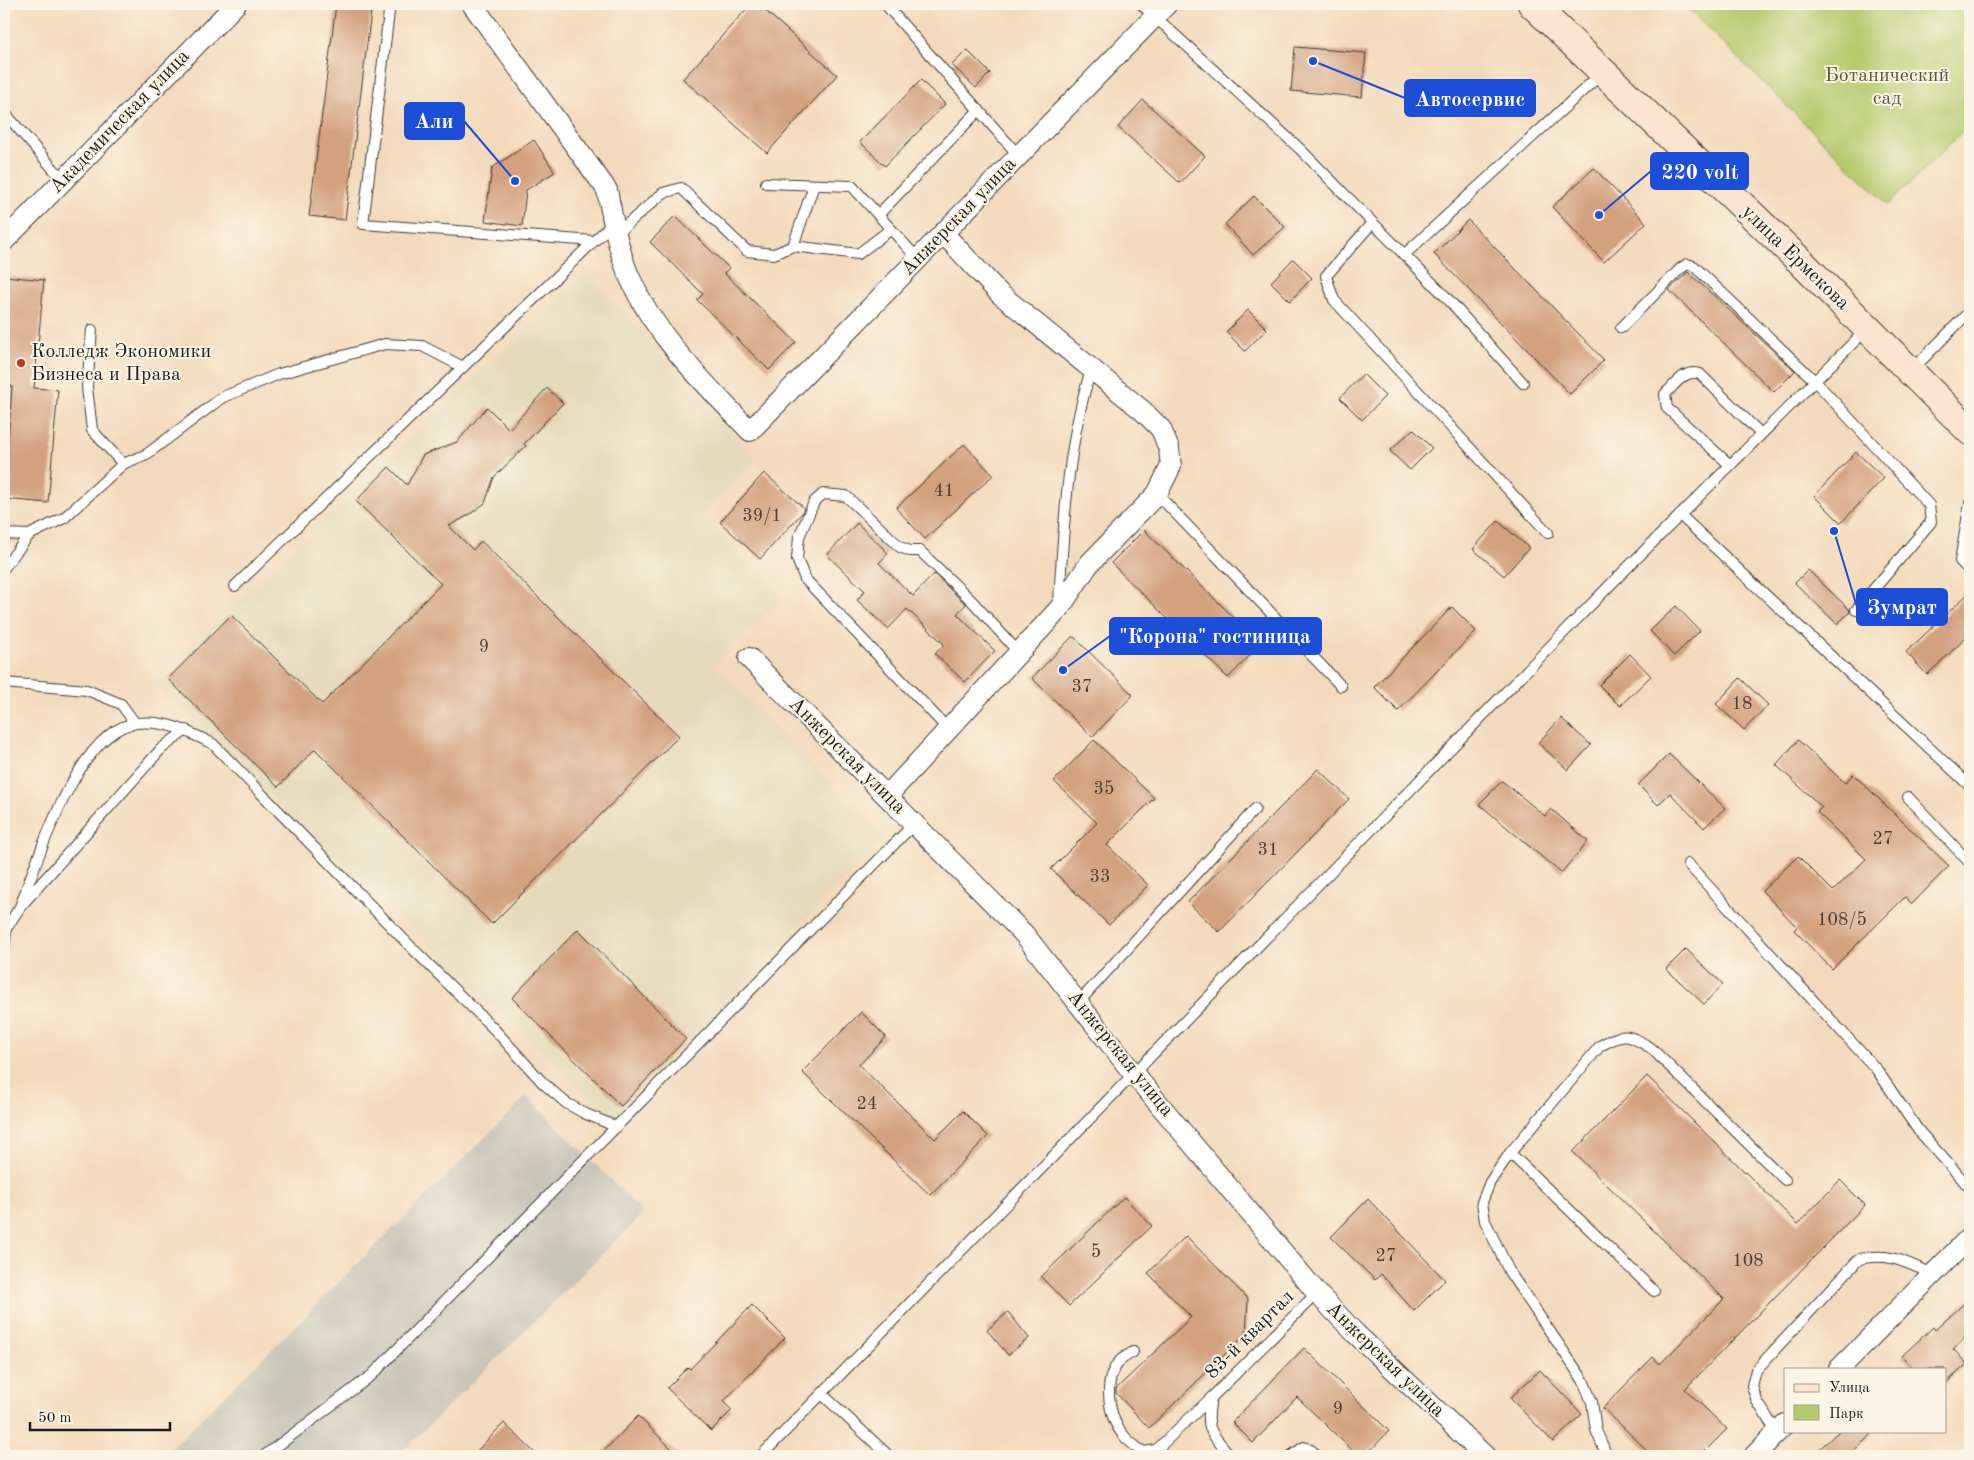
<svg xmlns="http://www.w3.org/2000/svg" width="1974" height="1460" font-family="'Old Standard TT',serif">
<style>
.built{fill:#e5daba}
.industrial{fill:#c7c4b8}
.green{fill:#b6ca6e;stroke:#697345}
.building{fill:#d3a180}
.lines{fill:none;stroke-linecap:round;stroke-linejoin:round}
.service-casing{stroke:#3c3834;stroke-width:12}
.minor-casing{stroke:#3c3834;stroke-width:22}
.secondary-casing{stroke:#3c3834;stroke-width:30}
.service{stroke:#fff;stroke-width:10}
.minor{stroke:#fff;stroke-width:20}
.secondary{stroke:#fde4d0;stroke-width:28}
.poi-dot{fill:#c8321e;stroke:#fcf5e5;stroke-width:2}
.labels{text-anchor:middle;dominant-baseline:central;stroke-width:4;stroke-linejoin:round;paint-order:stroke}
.number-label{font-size:18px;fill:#4a3d35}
.park-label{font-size:20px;fill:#525939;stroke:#fcf5e5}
.street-label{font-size:20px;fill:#1c1c1c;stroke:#fcf5e5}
.poi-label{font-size:20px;fill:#1c1c1c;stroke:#fcf5e5;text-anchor:start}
.leader{fill:none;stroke:#1d4ed8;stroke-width:2}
.callout-dot{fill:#1d4ed8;stroke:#fcf5e5;stroke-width:2}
.callout{fill:#1d4ed8;stroke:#1d4ed8;stroke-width:2}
.callout-label{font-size:21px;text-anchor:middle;font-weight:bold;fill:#fff}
</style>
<rect width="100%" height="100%" fill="#fcf5e5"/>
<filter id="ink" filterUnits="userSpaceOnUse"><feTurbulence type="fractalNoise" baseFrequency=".02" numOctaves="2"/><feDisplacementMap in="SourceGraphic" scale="10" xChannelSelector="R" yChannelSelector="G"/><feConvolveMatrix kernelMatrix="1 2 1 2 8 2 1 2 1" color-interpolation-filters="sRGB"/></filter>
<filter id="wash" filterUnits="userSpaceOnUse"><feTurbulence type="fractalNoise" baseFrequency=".0096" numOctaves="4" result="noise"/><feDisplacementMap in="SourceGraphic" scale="20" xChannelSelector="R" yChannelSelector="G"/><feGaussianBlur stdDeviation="1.12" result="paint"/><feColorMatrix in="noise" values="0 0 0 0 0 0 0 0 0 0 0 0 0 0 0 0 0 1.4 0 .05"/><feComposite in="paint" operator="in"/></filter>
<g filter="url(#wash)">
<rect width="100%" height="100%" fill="#f4dabc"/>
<path class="built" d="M586,272L608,294L757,461L701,516L783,598L714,666L884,836L615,1120L151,683Z"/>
<path class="industrial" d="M527,1096L644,1213L398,1456H164Z"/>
<path class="green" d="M1683,4H1970V124L1888,205Z"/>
<g id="blocks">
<g class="building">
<path d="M336,4H372L345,220L309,216Z"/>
<path d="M751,4H758L837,75L767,153L683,79Z"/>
<path d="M1295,47L1366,53L1362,97L1291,91Z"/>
<path d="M967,50L990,73L976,88L952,65Z"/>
<path d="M921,80L945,104L885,166L860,142Z"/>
<path d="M1143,100L1205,156L1180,183L1118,127Z"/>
<path d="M534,140L555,172L526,190L522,226L485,221L492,168Z"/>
<path d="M1594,168L1646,223L1604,262L1552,207Z"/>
<path d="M1254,196L1285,227L1253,255L1225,224Z"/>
<path d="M675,216L729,268L724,273L796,342L769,370L697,300L703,294L650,242Z"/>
<path d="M1468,220L1604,360L1570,394L1434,254Z"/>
<path d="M1293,259L1312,278L1290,301L1271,282Z"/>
<path d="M1688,272L1795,371L1774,392L1669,290Z"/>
<path d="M4,276L44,280L34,388L58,390L48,503L4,499L12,386L4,385Z"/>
<path d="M1248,310L1267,329L1245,351L1226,332Z"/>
<path d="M1363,374L1385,396L1362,420L1340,398Z"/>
<path d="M547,388L563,403L524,444L526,446L494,477L485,503L469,515L449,526L473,550L481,541L679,736L492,924L315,749L278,787L168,679L231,615L322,704L441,584L356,501L389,467L407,485L423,455L457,442L487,407L509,429Z"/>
<path d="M1413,429L1432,448L1410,470L1390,451Z"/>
<path d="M964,444L993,475L925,539L896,508Z"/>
<path d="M1856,452L1884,478L1841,523L1814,496Z"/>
<path d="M764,473L804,508L802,513L760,559L720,522Z"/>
<path d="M1498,521L1529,548L1504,576L1473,549Z"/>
<path d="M857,523L888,553L879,563L913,596L934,574L966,604L957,614L995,651L965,682L935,654L944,644L907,609L888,629L857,600L865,591L827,555Z"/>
<path d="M1144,530L1261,644L1228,678L1111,563Z"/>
<path d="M1808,570L1849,609L1850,612L1837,624L1795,583Z"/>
<path d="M1970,592V634L1927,675L1906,652Z"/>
<path d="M1676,606L1700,631L1674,656L1650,631Z"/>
<path d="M1452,607L1476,631L1398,711L1374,687Z"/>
<path d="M1073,636L1133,695L1092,737L1032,678Z"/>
<path d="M1630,654L1651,676L1620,706L1599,685Z"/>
<path d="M1740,678L1768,705L1744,730L1716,704Z"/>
<path d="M1561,718L1591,745L1568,770L1538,743Z"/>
<path d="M1094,740L1154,798L1107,845L1148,885L1109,925L1051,869L1097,823L1054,781Z"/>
<path d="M1798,740L1845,783L1853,774L1949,866L1912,904L1905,897L1832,969L1794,930L1797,927L1762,891L1798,856L1833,891L1866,859L1817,812L1822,807L1776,765Z"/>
<path d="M1669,754L1725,808L1704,828L1670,793L1658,805L1638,785Z"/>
<path d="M1318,769L1349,799L1219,932L1188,902Z"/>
<path d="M1502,781L1545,816L1551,809L1588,841L1561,873L1479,804Z"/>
<path d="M578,929L686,1039L621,1106L512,998Z"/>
<path d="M1686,949L1723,984L1704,1004L1666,969Z"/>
<path d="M861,1012L886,1037L859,1065L935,1139L963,1111L988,1136L930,1195L802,1072Z"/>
<path d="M1647,1076L1798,1224L1840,1180L1865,1205L1685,1389L1727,1429L1700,1456H1653L1603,1408L1653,1357L1660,1364L1724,1299L1573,1152Z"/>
<path d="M1124,1197L1152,1226L1069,1306L1041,1277Z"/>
<path d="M1368,1199L1445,1280L1414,1311L1381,1274L1375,1280L1331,1237Z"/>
<path d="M1186,1236L1248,1299L1246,1334L1149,1428L1116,1393V1389L1191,1317L1148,1273Z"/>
<path d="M1970,1298V1333L1953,1349L1967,1364L1945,1384V1369H1914L1902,1356L1933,1327L1935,1330Z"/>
<path d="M752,1305L785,1338L723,1402L732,1410L711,1431L667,1388L688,1367L690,1369Z"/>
<path d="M1008,1312L1029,1338L1008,1355L987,1330Z"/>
<path d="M1304,1348L1389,1431L1365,1456H1358L1297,1397L1253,1443L1232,1422Z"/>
<path d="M1540,1370L1582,1414L1553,1442L1510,1398Z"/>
<path d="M638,1416L679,1456H599Z"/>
<path d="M504,1423L538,1456H472Z"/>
<path d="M1839,1431H1875L1848,1456H1812Z"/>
</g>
</g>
</g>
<g filter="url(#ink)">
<use href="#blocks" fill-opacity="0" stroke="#3c3834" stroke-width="1"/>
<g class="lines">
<defs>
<g id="service">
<path d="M390,4L363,224L594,241"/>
<path d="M885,4L1019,156"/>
<path d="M1141,4L1300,149L1446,297L1523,383"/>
<path d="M4,112L63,180"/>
<path d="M766,183L852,186L918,259"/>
<path d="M878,215L979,110"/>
<path d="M1372,223L1326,276L1334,300L1548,533"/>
<path d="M616,234L663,193L681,188L747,251L774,254L793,246L814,185"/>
<path d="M793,246L858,254L891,229"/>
<path d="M1404,255L1602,73"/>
<path d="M1621,328L1680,269L1687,264L1694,266L1815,381L1929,505L1931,522L1856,610"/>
<path d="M92,330L87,387L92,430L123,464"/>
<path d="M1911,371L1970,311"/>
<path d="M1730,465L1667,408L1665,394C1676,384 1684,369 1700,374L1761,434"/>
<path d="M1157,494L1341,686"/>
<path d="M1970,503L1960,561L1970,571"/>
<path d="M1680,515L1970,786"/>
<path d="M4,534L29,535L64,518L123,464L147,454L223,397L279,374L385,344L422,346L463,367"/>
<path d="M4,568L29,535"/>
<path d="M235,586L613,223"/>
<path d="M1059,601C1064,523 1067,445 1091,370"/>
<path d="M4,683L87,690L121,704L135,723"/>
<path d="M948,729L805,579L797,559L799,537L814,502L823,494L846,496L900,547L910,551H920L972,601L1019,653"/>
<path d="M1908,797L1970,863"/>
<path d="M1688,864L1877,1070L1918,1130L1970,1188"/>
<path d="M20,907C37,860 79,728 137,723C165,720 188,731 213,744L411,947L495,1030L543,1083L566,1103L586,1114L617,1127"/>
<path d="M4,932L20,907L161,749L186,730"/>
<path d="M4,949L6,930"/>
<path d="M1078,1003L1255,809"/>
<path d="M1510,1153L1654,1291"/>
<path d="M1133,1352C1129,1355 1123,1357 1120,1361C1102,1380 1108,1419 1125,1437C1130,1443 1137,1447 1143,1452L1156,1450L1211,1398"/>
<path d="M822,1394L889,1456"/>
<path d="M1777,1433L1757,1401L1752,1386L1756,1370L1859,1259C1890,1252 1904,1262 1933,1274"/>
<path d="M264,1456L372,1375L914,824"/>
<path d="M761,1456L1614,581L1867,329"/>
<path d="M1231,1456C1210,1432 1205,1430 1211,1398L1317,1293"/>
<path d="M1291,1456L1304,1447L1311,1450L1317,1456"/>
<path d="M1607,1456L1596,1430L1592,1402L1583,1380L1510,1273L1485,1221L1482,1202L1490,1182L1510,1153L1600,1046C1624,1032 1628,1034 1651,1048L1785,1180"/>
</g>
<g id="minor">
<path d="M472,4L607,190C612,216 619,254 630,278C656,338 706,384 750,431L1167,4"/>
<path d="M4,241L236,4"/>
<path d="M749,658L1024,934L1133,1073L1317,1293L1355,1333L1485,1456"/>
<path d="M887,796L1059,609L1089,564L1157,494L1171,466L1169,449L1161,429L1143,411L1000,294L943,233"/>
<path d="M1839,1369L1970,1237"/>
<path d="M1754,1456L1785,1424"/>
</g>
<path id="secondary" d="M1532,4L1799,260L1970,431"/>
</defs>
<use href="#service" class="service-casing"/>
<use href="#minor" class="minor-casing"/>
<use href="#secondary" class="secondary-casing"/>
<use href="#service" class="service"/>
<use href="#minor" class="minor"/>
<use href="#secondary" class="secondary"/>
</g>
</g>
<circle class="poi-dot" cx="21" cy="363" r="5"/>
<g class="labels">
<g class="number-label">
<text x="944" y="491">41</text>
<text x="762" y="516">39/1</text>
<text x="484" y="647">9</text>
<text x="1082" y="687">37</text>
<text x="1742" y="704">18</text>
<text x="1104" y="789">35</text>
<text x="1883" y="839">27</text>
<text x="1268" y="850">31</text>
<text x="1100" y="877">33</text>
<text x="1842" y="920">108/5</text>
<text x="867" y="1104">24</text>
<text x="1096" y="1252">5</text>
<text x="1386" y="1256">27</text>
<text x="1748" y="1261">108</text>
<text x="1338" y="1409">9</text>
</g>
<g class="park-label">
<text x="1887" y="76">Ботанический<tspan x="1887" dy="23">сад</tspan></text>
</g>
<g class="street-label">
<text transform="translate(120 122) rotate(-46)">Академическая улица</text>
<text transform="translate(959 217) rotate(-46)">Анжерская улица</text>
<text transform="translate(1795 258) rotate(44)">улица Ермекова</text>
<text transform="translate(847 756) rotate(45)">Анжерская улица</text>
<text transform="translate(1120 1054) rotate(51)">Анжерская улица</text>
<text transform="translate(1250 1335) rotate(-45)">83-й квартал</text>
<text transform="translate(1385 1360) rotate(44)">Анжерская улица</text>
</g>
<g class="poi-label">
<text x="31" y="352">Колледж Экономики<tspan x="31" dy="23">Бизнеса и Права</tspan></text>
</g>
</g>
<path class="leader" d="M1313 61L1405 98M515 181L464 121M1599 215L1651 171M1834 531L1857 607M1063 670L1110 636"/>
<g class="callout-dot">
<circle cx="1313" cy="61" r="5"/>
<circle cx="515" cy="181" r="5"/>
<circle cx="1599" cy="215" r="5"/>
<circle cx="1834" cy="531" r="5"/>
<circle cx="1063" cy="670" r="5"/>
</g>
<g class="callout">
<rect x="1405" y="80" width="130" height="36" rx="5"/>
<rect x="405" y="103" width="59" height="36" rx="5"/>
<rect x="1651" y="153" width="97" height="36" rx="5"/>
<rect x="1857" y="589" width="90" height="36" rx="5"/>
<rect x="1110" y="618" width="211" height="36" rx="5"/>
</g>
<g class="callout-label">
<text x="1470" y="106">Автосервис</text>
<text x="434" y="128">Али</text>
<text x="1700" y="179">220 volt</text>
<text x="1902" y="614">Зумрат</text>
<text x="1215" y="643">"Корона" гостиница</text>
</g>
<rect width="1974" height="1460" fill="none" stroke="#fcf5e5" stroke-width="20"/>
<rect x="1784" y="1368" width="162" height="65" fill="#fcf5e5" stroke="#a29e95"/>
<rect x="1794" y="1384" width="25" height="8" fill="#fde4d0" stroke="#a29e95"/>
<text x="1829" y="1392" font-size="15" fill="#1c1c1c">Улица</text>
<rect x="1794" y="1405" width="25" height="15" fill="#b6ca6e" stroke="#a29e95"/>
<text x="1829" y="1418" font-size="15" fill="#1c1c1c">Парк</text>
<path d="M30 1422v8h140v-8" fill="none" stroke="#1c1c1c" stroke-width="2.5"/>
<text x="38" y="1422" font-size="15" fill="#1c1c1c" stroke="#fcf5e5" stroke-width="4" paint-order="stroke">50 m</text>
</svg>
